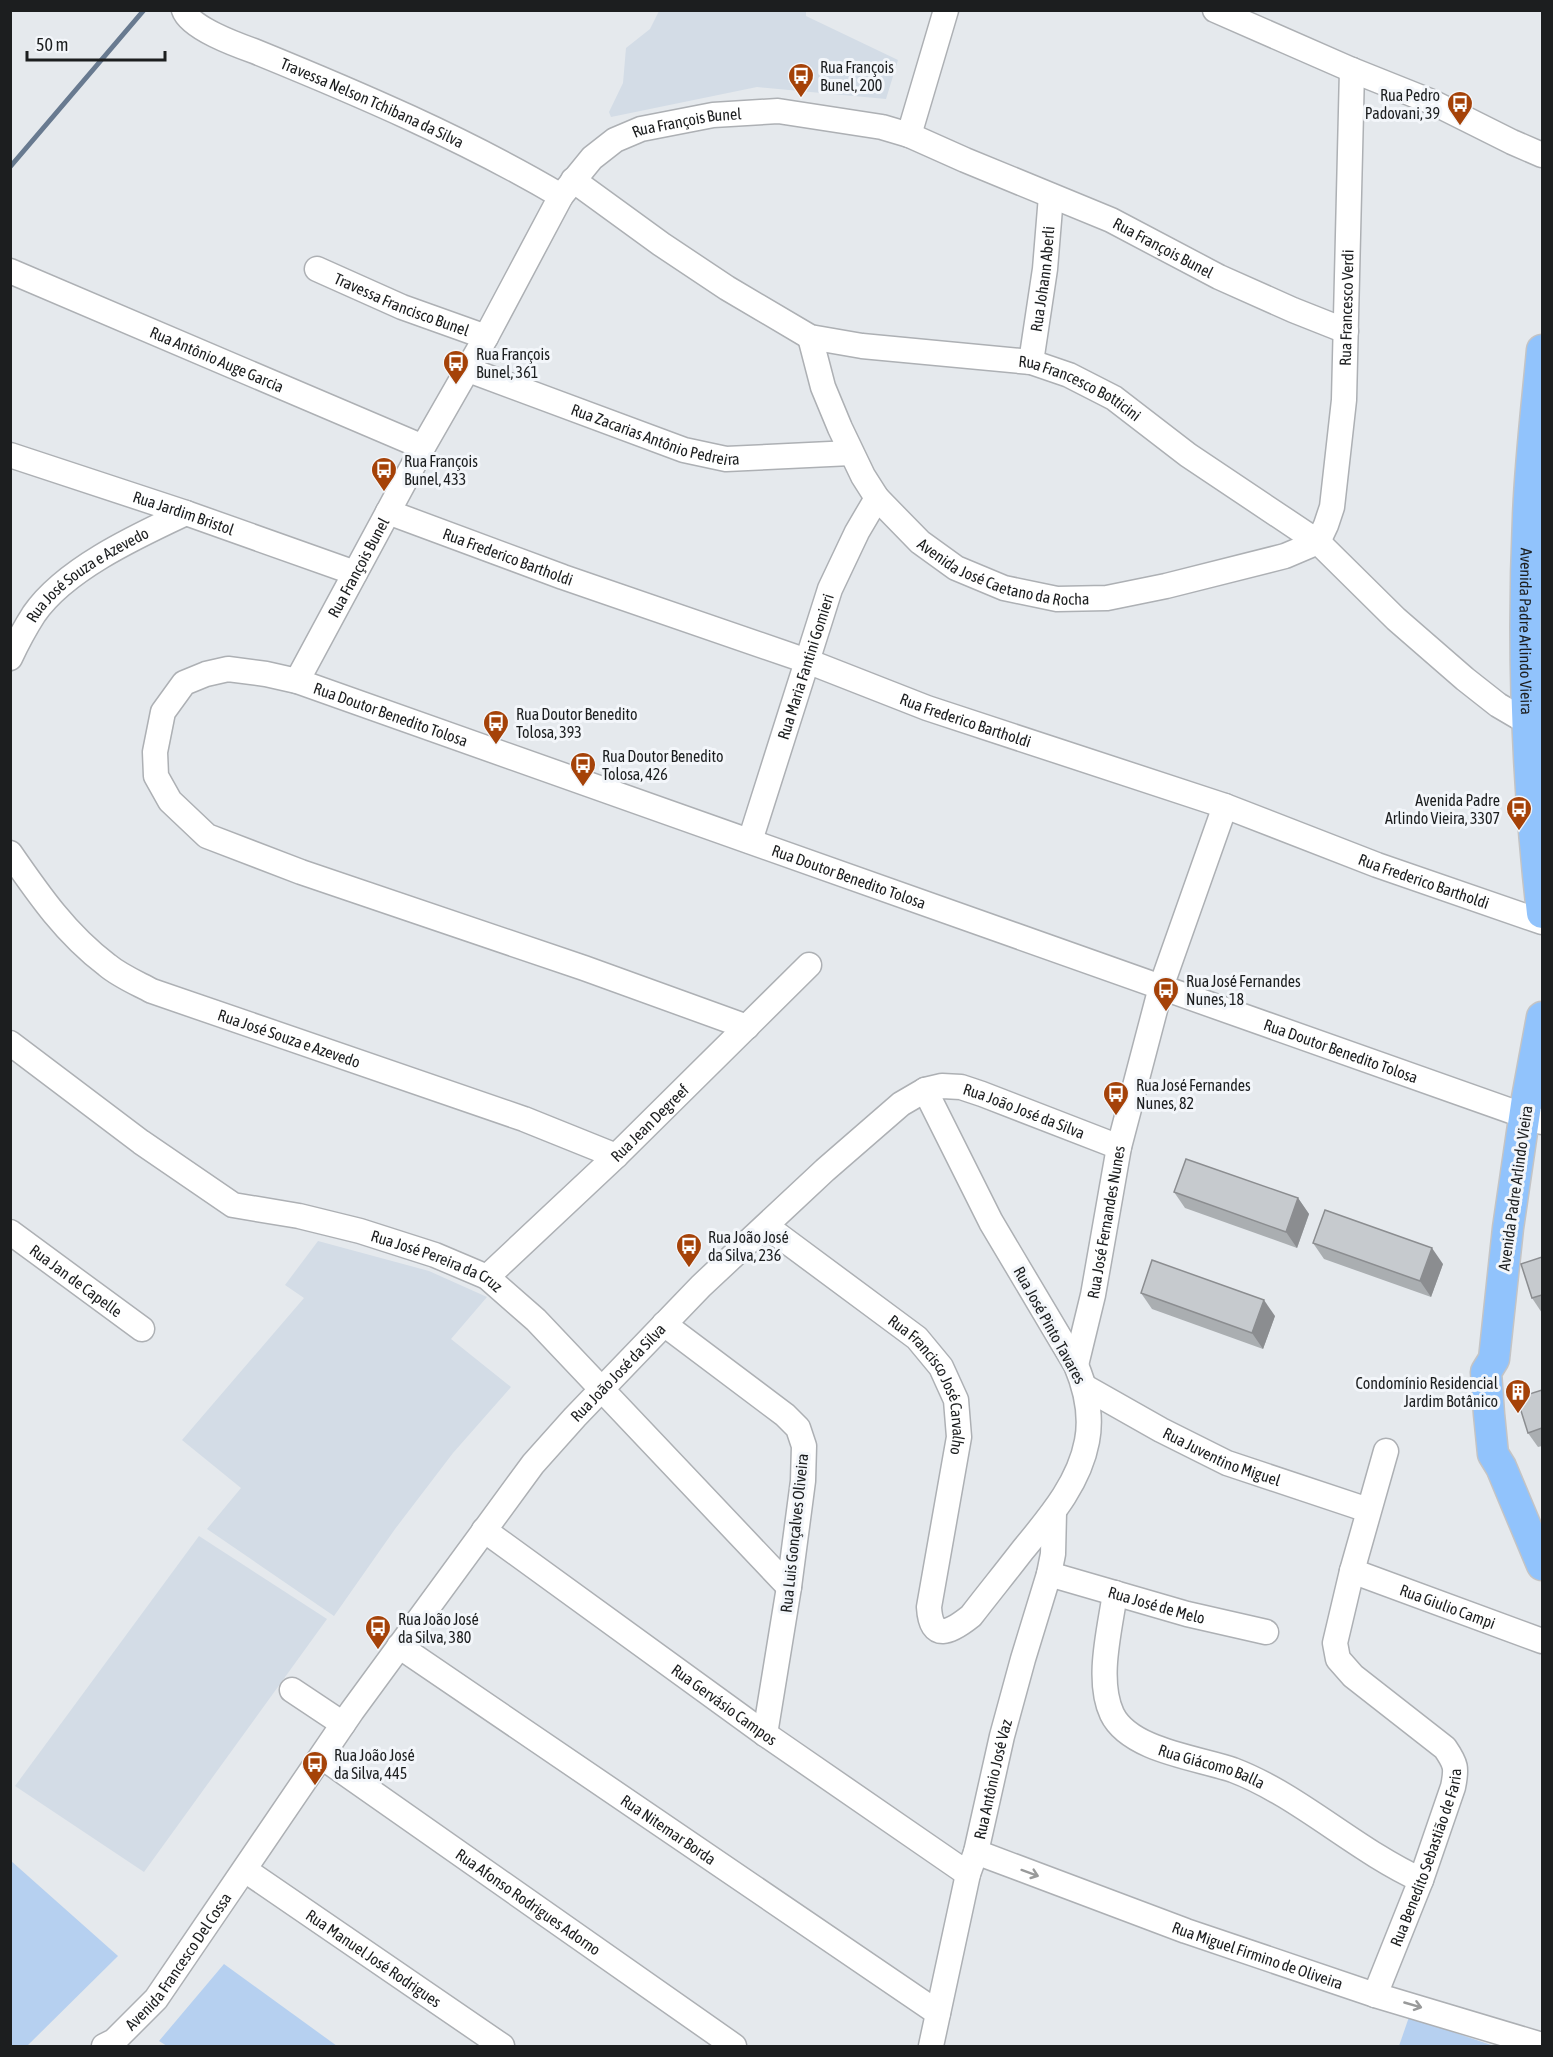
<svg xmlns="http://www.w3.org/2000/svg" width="1553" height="2057" font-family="'Asap Condensed',sans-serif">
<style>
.built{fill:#d3dce6}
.green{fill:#b6d0f0}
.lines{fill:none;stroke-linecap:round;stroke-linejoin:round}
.stream{stroke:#687a90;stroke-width:5}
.minor-casing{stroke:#adb0b4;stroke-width:27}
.major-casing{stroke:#c4c4c5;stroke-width:33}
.minor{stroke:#fff;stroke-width:24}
.major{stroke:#91c3fc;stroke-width:30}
.wall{fill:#aaaeb1}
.shaded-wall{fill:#8b8d90}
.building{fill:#c6cace;stroke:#8b8d90;stroke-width:1.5}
.oneway{stroke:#999a9a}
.labels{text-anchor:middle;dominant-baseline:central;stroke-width:6;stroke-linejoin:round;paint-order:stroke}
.poi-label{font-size:16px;fill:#1c1e1f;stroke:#f3f6fa;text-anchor:start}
.street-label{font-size:16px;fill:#1c1e1f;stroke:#f3f6fa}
</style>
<rect width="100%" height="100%" fill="#e5e9ed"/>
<g class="built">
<path d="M659,11H806V16L898,60L886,99L757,87L611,117L609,112L623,83L626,48L650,29Z"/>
<path d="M318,1241L429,1271L487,1297L451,1339L511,1387L453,1453L395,1529L334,1616L207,1529L241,1488L182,1440L304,1298L285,1285Z"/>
<path d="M199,1536L327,1619L144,1872L15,1786Z"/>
</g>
<g class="green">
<path d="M10,1860L118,1956L27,2046H11Z"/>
<path d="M224,1964L337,2046H167L159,2041Z"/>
<path d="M1409,2017L1494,2046H1399Z"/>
</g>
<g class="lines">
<path class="stream" d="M10,167L144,10"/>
<defs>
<g id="minor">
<path id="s1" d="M184,10C190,28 237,45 254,51C357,93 465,139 561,196"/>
<path d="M1215,10L1352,70L1432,102L1512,142L1542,155"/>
<path d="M909,135L946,10"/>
<path id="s2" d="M573,180L661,244L727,288L810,337L862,346L1031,362L1069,375L1114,398L1188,455L1318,542L1396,619L1465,679L1498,705L1527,722L1542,727"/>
<path id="s3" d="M317,269L402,307L486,337"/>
<path id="s4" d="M10,271L423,447"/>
<path id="s5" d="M810,337L823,387L840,428L863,476L877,498L920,542L956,568L1004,588L1057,599L1107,598L1166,586L1285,556L1318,542L1326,525L1332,507L1344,400L1352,70"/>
<path id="s6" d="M1031,362L1045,269L1051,196"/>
<path id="s7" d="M466,369L684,450L726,459L851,453"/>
<path id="s8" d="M10,455L186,513L355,573"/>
<path id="s9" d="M388,512L563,577L807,661L927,708L1225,806L1377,865L1542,922"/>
<path id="s10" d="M10,658C17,643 25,628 34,614C65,569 137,536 186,513"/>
<path id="s11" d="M297,681L423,447L486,337L561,196L592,158L615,140L641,129L713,115L778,111L882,127L909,135L965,160L1111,220L1219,277L1293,310L1346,331"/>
<path id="s12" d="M750,841L830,589L857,532L877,498"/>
<path id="s13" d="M10,853C39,895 66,934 107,965C120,976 137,983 152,991L524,1119L616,1156"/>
<path id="s14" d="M747,1027L584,968L301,872L207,836L170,801L156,776L155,752L163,712L184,683L206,674L228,669L266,674L297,681L1542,1122"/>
<path id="s15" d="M10,1043L141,1142L233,1205L299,1216L360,1231L435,1255L487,1277L536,1320L789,1587"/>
<path id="s16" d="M766,1226L917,1338L941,1367L956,1400L959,1437L929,1607C931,1643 951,1632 971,1616C988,1594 1005,1573 1022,1551C1049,1518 1079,1484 1087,1441C1092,1415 1086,1389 1076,1365L991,1222L925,1090"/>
<path id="s17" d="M10,1232L142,1329"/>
<path id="s18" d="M487,1277L616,1156L809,965"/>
<path d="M664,1324L785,1415L798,1428L804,1446L803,1481L789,1587L765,1734"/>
<path id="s19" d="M1076,1365L1093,1295L1119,1147L1161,987L1225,806"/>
<path id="s20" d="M1085,1387L1161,1430L1227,1463L1368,1510"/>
<path id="s21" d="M484,1530L765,1734L968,1874"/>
<path id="s22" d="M1352,1571L1542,1641"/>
<path id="s23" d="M1049,1574L1187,1614L1266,1632"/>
<path id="s24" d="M1115,1593C1110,1629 1096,1680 1112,1714C1130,1751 1199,1758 1233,1770C1299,1795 1355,1850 1421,1880"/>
<path id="s25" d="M399,1646L938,2013"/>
<path d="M292,1690L343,1724"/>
<path id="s26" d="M322,1757L734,2046"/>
<path id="s27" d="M976,1852L1186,1931L1375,1995L1542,2045"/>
<path id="s28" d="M245,1870L502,2046"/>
<path id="s29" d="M1375,1995L1421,1880L1453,1787C1457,1768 1456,1764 1445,1748L1353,1676L1338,1659L1335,1643L1352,1571L1386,1451"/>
<path id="s30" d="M104,2046L114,2041L156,1999L352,1711L533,1464L575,1417L701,1286L825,1170L901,1104L925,1090L942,1086L961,1087L982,1094L1119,1147"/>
<path id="s31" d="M931,2046L968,1874L976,1852L1002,1736L1023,1659L1049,1574L1053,1554L1054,1512"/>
</g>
<g id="major">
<path id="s32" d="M1542,350C1537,405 1530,461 1528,517C1522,650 1527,781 1542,913"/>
<path d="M1542,1017L1527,1098L1508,1228L1494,1359L1486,1372L1489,1414L1493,1454L1501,1467L1542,1565"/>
</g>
</defs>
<use href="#minor" class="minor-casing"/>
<use href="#major" class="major-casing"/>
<use href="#minor" class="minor"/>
<use href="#major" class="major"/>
</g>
<g class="wall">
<path d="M1174,1192L1298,1198L1309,1214L1297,1248L1185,1208Z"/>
<path d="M1313,1243L1443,1264L1431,1297L1324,1259Z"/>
<path d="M1542,1257V1313L1532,1298Z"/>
<path d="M1141,1293L1275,1316L1263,1349L1152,1309Z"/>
<path d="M1542,1390V1446L1538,1447L1528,1433Z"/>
</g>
<g class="shaded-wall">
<path d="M1298,1198L1309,1214L1297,1248L1286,1232Z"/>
<path d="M1432,1248L1443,1264L1431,1297L1420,1281Z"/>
<path d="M1264,1300L1275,1316L1263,1349L1252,1333Z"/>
</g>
<g class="building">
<path d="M1186,1159L1298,1198L1286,1232L1174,1192Z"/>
<path d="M1325,1210L1432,1248L1420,1281L1313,1243Z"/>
<path d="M1542,1257V1295L1532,1298L1521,1264Z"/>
<path d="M1152,1260L1264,1300L1252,1333L1141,1293Z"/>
<path d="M1542,1390V1428L1528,1433L1517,1398Z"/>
</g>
<defs><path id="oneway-shaft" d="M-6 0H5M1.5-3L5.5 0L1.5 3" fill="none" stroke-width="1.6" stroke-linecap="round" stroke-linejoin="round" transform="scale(1.5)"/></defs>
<g class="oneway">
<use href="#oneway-shaft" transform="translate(1030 1873) rotate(20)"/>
<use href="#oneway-shaft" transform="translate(1413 2005) rotate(16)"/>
</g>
<defs>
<symbol id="bus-pin" viewBox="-11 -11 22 30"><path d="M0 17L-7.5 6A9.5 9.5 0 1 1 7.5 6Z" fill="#a54208" stroke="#f3f6fa"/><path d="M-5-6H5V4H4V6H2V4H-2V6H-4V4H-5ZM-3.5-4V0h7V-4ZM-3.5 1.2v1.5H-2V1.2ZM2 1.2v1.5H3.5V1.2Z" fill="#fff"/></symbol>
<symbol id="building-pin" viewBox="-11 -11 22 30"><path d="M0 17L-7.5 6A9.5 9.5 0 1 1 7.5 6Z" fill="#a54208" stroke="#f3f6fa"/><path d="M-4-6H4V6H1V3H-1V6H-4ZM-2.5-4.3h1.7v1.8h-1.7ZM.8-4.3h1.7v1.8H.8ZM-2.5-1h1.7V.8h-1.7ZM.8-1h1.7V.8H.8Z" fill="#fff"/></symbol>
</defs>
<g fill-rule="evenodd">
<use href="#bus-pin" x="786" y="61" width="30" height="40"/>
<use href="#bus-pin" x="1445" y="89" width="30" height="40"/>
<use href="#bus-pin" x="441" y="348" width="30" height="40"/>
<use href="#bus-pin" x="369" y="455" width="30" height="40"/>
<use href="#bus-pin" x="481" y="708" width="30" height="40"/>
<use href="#bus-pin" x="568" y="750" width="30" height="40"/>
<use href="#bus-pin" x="1504" y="794" width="30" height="40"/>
<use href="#bus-pin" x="1151" y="975" width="30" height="40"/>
<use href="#bus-pin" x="1101" y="1079" width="30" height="40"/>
<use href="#bus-pin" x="674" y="1231" width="30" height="40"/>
<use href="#building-pin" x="1503" y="1377" width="30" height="40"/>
<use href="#bus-pin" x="363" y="1613" width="30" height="40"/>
<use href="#bus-pin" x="300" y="1749" width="30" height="40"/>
</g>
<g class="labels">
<g class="poi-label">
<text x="820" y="67">Rua François<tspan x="820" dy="18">Bunel, 200</tspan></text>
<text x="1440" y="95" text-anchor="end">Rua Pedro<tspan x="1440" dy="18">Padovani, 39</tspan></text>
<text x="476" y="354">Rua François<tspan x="476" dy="18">Bunel, 361</tspan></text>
<text x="404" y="461">Rua François<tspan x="404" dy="18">Bunel, 433</tspan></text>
<text x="516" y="714">Rua Doutor Benedito<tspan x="516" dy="18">Tolosa, 393</tspan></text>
<text x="602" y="756">Rua Doutor Benedito<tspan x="602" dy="18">Tolosa, 426</tspan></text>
<text x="1500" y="800" text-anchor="end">Avenida Padre<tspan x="1500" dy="18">Arlindo Vieira, 3307</tspan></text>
<text x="1186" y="981">Rua José Fernandes<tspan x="1186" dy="18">Nunes, 18</tspan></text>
<text x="1136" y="1085">Rua José Fernandes<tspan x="1136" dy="18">Nunes, 82</tspan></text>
<text x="708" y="1237">Rua João José<tspan x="708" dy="18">da Silva, 236</tspan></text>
<text x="1498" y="1383" text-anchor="end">Condomínio Residencial<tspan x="1498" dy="18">Jardim Botânico</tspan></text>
<text x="398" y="1619">Rua João José<tspan x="398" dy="18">da Silva, 380</tspan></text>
<text x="334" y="1755">Rua João José<tspan x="334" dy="18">da Silva, 445</tspan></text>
</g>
<g class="street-label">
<text stroke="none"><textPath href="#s1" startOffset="212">Travessa Nelson Tchibana da Silva</textPath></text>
<text stroke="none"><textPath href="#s11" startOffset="705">Rua François Bunel</textPath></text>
<text stroke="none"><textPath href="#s11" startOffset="1209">Rua François Bunel</textPath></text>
<text stroke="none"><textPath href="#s6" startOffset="84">Rua Johann Aberli</textPath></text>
<text stroke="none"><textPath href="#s3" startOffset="92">Travessa Francisco Bunel</textPath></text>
<text stroke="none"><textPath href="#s5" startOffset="894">Rua Francesco Verdi</textPath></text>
<text stroke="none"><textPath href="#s4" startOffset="225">Rua Antônio Auge Garcia</textPath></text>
<text stroke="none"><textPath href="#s2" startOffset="562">Rua Francesco Botticini</textPath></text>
<text stroke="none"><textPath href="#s7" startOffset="201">Rua Zacarias Antônio Pedreira</textPath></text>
<text stroke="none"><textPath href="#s8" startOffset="183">Rua Jardim Bristol</textPath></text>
<text stroke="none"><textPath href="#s9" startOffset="128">Rua Frederico Bartholdi</textPath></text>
<text stroke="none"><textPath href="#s11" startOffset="129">Rua François Bunel</textPath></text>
<text stroke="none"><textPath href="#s5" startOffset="328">Avenida José Caetano da Rocha</textPath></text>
<text stroke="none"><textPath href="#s10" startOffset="117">Rua José Souza e Azevedo</textPath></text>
<text stroke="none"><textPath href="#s32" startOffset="282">Avenida Padre Arlindo Vieira</textPath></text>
<text stroke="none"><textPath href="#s12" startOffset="183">Rua Maria Fantini Gomieri</textPath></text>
<text stroke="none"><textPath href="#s14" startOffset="969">Rua Doutor Benedito Tolosa</textPath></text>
<text stroke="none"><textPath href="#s9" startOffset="614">Rua Frederico Bartholdi</textPath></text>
<text stroke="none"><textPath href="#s14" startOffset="1455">Rua Doutor Benedito Tolosa</textPath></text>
<text stroke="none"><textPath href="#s9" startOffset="1100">Rua Frederico Bartholdi</textPath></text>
<text stroke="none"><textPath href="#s13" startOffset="346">Rua José Souza e Azevedo</textPath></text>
<text stroke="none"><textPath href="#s14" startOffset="1977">Rua Doutor Benedito Tolosa</textPath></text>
<text stroke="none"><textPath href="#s30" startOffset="1372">Rua João José da Silva</textPath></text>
<text stroke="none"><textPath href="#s18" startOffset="224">Rua Jean Degreef</textPath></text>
<text transform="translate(1515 1188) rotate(-82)">Avenida Padre Arlindo Vieira</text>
<text stroke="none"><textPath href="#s19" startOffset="146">Rua José Fernandes Nunes</textPath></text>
<text stroke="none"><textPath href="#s15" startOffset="488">Rua José Pereira da Cruz</textPath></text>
<text stroke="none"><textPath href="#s17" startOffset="82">Rua Jan de Capelle</textPath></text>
<text transform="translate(1050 1325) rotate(61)">Rua José Pinto Tavares</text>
<text stroke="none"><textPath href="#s30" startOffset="850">Rua João José da Silva</textPath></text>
<text stroke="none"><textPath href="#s16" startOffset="236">Rua Francisco José Carvalho</textPath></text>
<text stroke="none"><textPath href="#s20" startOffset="154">Rua Juventino Miguel</textPath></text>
<text transform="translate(794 1533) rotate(-84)">Rua Luis Gonçalves Oliveira</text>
<text stroke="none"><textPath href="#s23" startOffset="112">Rua José de Melo</textPath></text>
<text stroke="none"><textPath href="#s22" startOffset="102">Rua Giulio Campi</textPath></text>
<text stroke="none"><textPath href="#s21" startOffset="297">Rua Gervásio Campos</textPath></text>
<text stroke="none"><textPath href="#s24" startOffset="238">Rua Giácomo Balla</textPath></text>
<text stroke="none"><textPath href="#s31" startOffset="274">Rua Antônio José Vaz</textPath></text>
<text stroke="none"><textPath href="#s25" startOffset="326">Rua Nitemar Borda</textPath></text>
<text stroke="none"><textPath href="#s29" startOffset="147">Rua Benedito Sebastião de Faria</textPath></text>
<text stroke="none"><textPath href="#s26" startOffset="252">Rua Afonso Rodrigues Adorno</textPath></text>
<text stroke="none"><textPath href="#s27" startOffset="300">Rua Miguel Firmino de Oliveira</textPath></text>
<text stroke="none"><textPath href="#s28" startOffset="156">Rua Manuel José Rodrigues</textPath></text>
<text stroke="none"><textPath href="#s30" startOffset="114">Avenida Francesco Del Cossa</textPath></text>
</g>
</g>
<rect width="1553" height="2057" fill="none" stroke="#1c1e1f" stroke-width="24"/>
<path d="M27 51v9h138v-9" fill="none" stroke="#1c1e1f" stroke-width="3"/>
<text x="36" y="51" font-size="18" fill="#1c1e1f" stroke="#f3f6fa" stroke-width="4.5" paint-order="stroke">50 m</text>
</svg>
